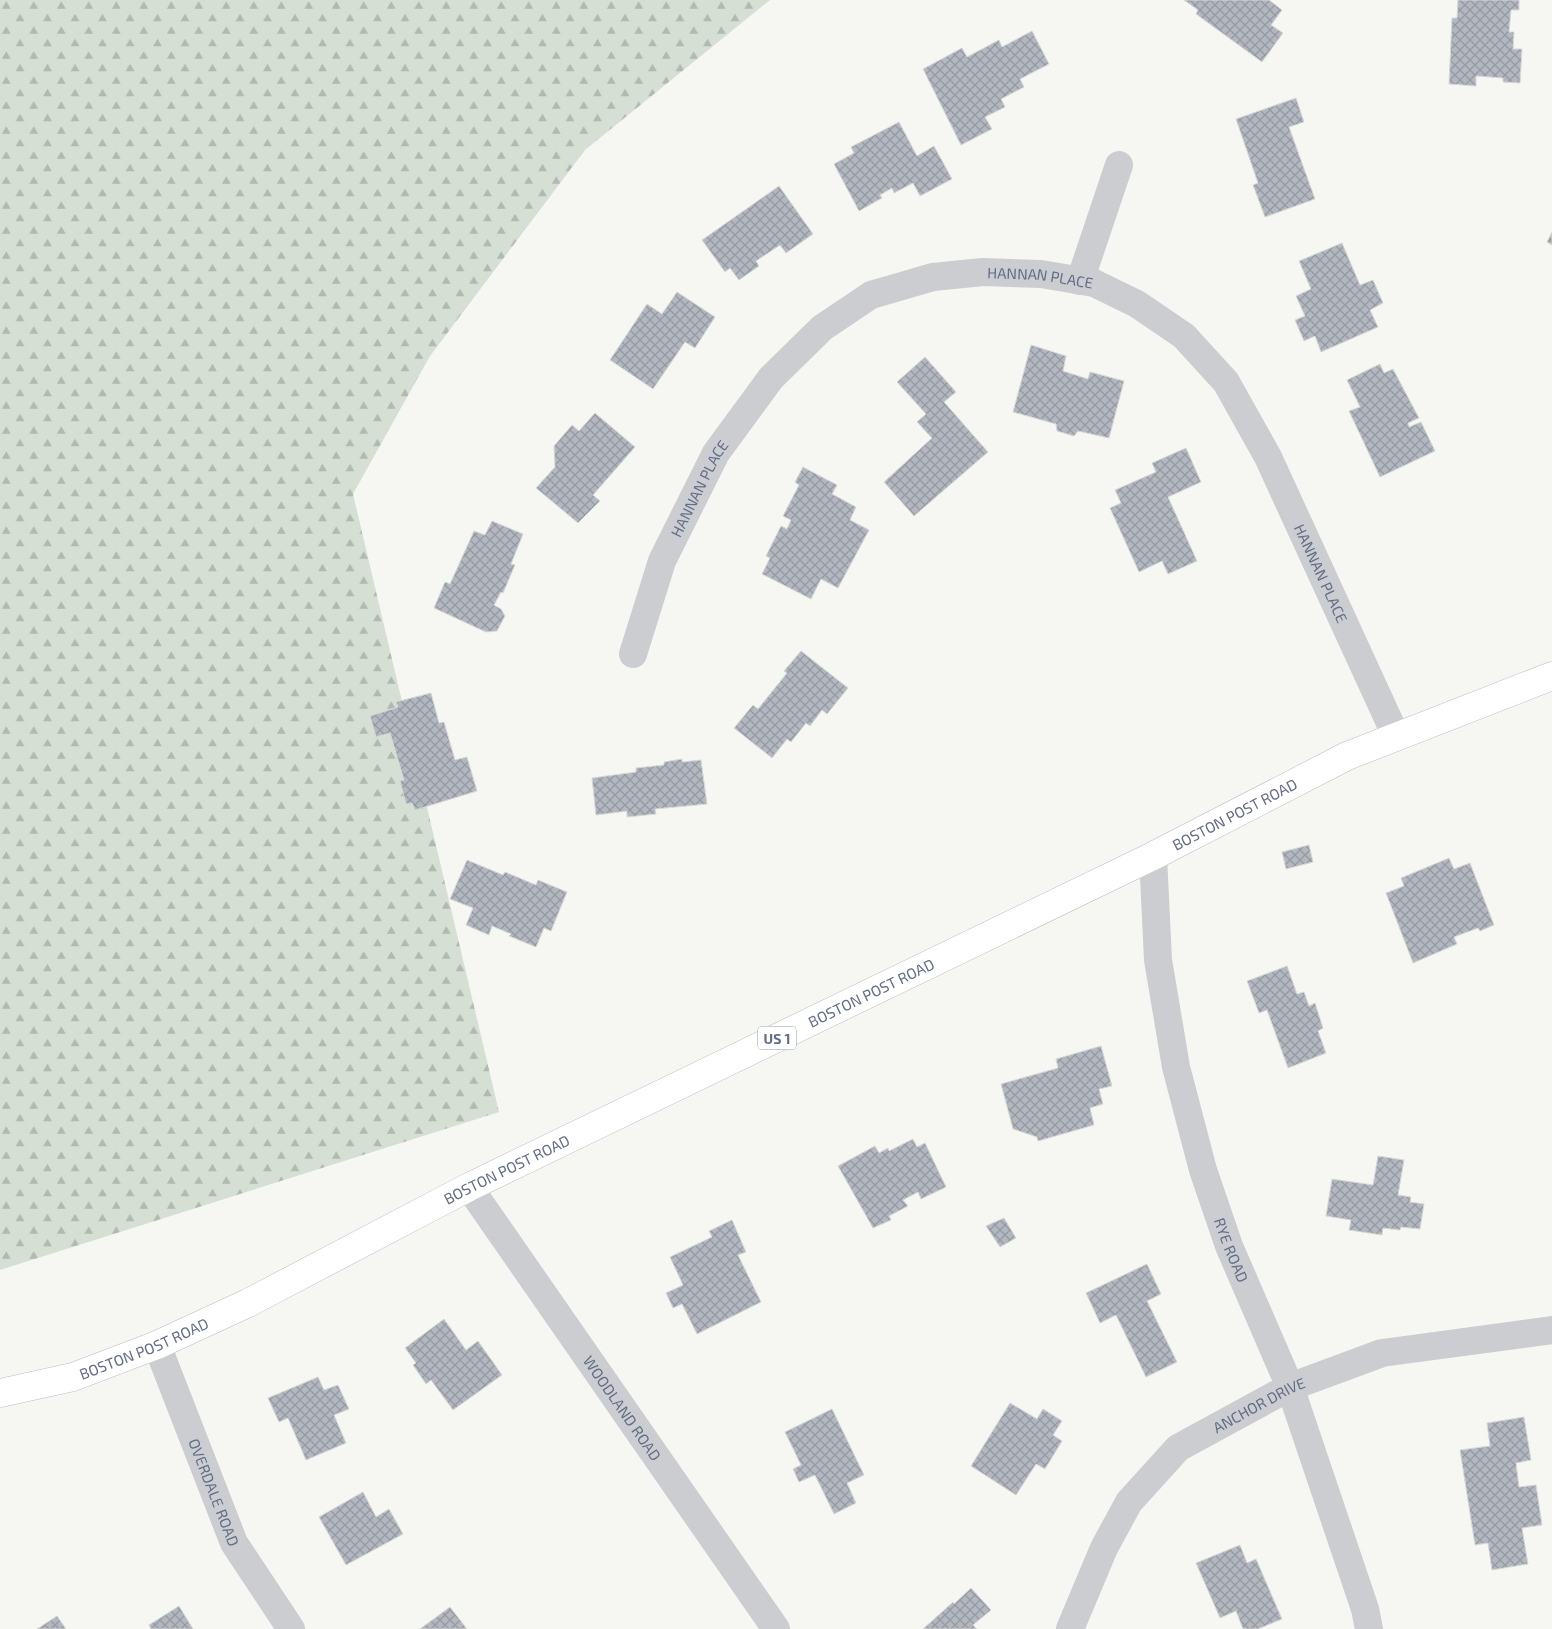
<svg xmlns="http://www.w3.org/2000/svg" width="1552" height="1629" font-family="'Exo 2',sans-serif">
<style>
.forest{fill:url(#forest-firs)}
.building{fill:url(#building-cross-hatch);stroke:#d8d8d6}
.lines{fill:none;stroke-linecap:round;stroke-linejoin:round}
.primary-casing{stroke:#bbbdc2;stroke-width:29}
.minor{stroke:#cbcdd1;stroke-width:28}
.primary{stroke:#fff;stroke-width:28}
.labels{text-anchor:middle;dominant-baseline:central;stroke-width:5;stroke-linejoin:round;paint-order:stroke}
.shield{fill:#fff;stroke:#9299ab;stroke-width:1}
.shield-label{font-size:14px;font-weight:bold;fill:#636d87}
.street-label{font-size:15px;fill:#636d87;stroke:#fff}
</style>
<defs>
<pattern id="forest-firs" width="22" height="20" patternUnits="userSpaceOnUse" patternTransform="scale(1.25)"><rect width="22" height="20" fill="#d5dfd4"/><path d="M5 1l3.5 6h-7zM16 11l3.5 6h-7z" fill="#b0b9b2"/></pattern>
<pattern id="building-cross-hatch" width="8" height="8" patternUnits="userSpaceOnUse" patternTransform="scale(1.25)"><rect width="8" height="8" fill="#b3b7c0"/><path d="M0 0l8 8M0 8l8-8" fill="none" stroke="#9599a2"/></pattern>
</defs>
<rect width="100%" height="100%" fill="#f6f7f3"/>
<path class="forest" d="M0,0H770L585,150L430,356L353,494L499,1112L0,1270Z"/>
<g class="building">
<path d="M1184,0H1269L1282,10L1271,25L1283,33L1262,62L1196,14L1198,10Z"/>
<path d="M1458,0H1519V10H1511L1509,32H1514L1513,49H1522L1520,83L1503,82V78L1476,76V86L1449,84L1452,18H1457Z"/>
<path d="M1032,31L1049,64L1020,79L1024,87L1001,99L1005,107L985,117L992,129L961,145L923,69L962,48L967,57L999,40L1002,47Z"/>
<path d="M1296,98L1304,122L1289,127L1315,199L1265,217L1253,185L1258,183L1236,119Z"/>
<path d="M899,122L917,156L934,146L952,179L920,196L913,183L894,193L892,188L880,195L882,198L859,211L834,164L854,153L851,147Z"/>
<path d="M779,186L813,234L786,253L780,245L756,261L759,266L739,280L730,268L725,272L702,240Z"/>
<path d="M1552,232V245L1547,242Z"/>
<path d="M1342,243L1360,285L1373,280L1383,303L1370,310L1378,327L1321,352L1315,336L1304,341L1295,320L1305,316L1296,296L1311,289L1299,261Z"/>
<path d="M677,292L715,317L695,348L685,342L653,389L610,360L647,304L662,314Z"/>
<path d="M1031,345L1066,356L1063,371L1088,379L1090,372L1124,381L1109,438L1078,431L1074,436L1057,431L1056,424L1013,412Z"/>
<path d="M925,357L956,392L944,402L988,452L914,516L884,482L932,438L917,422L926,414L897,382Z"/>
<path d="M1380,364L1384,373L1393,369L1419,418L1408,423L1409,427L1421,422L1435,451L1380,477L1349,411L1360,407L1347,380Z"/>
<path d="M595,413L635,447L593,495L600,501L578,523L536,488L555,467L554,446L572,425L579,431Z"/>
<path d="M1186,448L1201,482L1168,497L1197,561L1168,574L1162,561L1139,572L1110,508L1121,503L1115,490L1156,472L1152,463Z"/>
<path d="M803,467L837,485L832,494L856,507L850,520L869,530L838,588L821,579L811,599L762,574L770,558L766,556L781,526L787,529L791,520L783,516L799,485L795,482Z"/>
<path d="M492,521L523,534L511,564L515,565L503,593L501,592L494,605L501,609L505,616L497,631L486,632L434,608L445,582L450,584L474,531L485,535Z"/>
<path d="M801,651L848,688L827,714L822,710L810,726L806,723L791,742L787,739L772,758L734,728L753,705L758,709L787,673L784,671Z"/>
<path d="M431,693L439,723L444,722L455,760L467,757L477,791L415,810L412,803L406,804L400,781L404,780L390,733L376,737L370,716L398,707L396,702Z"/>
<path d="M682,759V762L701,760L707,804L655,809L656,814L627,817V811L596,815L592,778L636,772V768L664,765V762Z"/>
<path d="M1309,845L1313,862L1286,869L1282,852Z"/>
<path d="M1449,858L1454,869L1470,863L1494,925L1480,931L1478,928L1454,937L1457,944L1413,963L1386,893L1404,886L1401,878Z"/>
<path d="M467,860L503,875L505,872L536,885L538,880L567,892L551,931L544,928L536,947L509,936L511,934L492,926L489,935L466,925L473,908L450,899Z"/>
<path d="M1287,966L1297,994L1304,992L1309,1006L1315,1003L1323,1028L1318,1031L1326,1053L1288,1068L1267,1010L1259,1013L1247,981Z"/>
<path d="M1101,1046L1112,1086L1099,1089L1103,1104L1090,1108L1094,1125L1038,1141L1037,1137L1013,1129L1001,1084L1058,1068L1056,1059Z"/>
<path d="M913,1139L917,1147L925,1143L946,1187L921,1199L918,1192L903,1200L908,1206L889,1216L891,1220L873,1228L838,1166L875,1146L879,1153L888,1148L889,1151Z"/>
<path d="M1378,1156L1404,1160L1398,1195L1411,1197L1410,1202L1424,1204L1420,1229L1401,1227L1400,1230L1383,1228L1382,1235L1349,1230L1351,1220L1326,1216L1332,1179L1373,1185Z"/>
<path d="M1004,1218L1016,1238L1000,1247L986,1226Z"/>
<path d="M732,1220L746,1252L738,1255L761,1302L697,1334L682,1304L673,1308L666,1293L683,1285L670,1257L712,1237L709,1231Z"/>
<path d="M1147,1264L1161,1294L1147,1301L1177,1362L1146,1377L1116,1315L1100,1323L1086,1293Z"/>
<path d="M444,1319L466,1350L478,1341L502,1375L453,1410L431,1380L426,1384L413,1365L416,1363L405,1348Z"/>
<path d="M318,1377L324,1390L338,1385L349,1409L334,1415L346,1443L306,1460L288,1418L279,1422L268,1398Z"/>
<path d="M1010,1403L1037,1419L1043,1409L1062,1421L1053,1435L1062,1441L1045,1469L1036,1464L1016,1495L971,1466Z"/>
<path d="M832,1409L864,1475L847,1483L856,1503L834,1514L815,1475L799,1482L793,1469L801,1465L785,1432Z"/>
<path d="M1524,1417L1531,1460L1516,1463L1519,1487L1536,1485L1542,1525L1522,1528L1528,1564L1492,1570L1488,1543L1475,1545L1460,1450L1490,1446L1487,1423Z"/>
<path d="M363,1492L376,1517L389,1509L403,1534L346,1565L319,1517Z"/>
<path d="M1240,1545L1247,1563L1256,1559L1282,1619L1258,1629H1243L1236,1611L1220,1618L1196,1563Z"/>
<path d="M971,1588L991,1610L973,1625L977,1629H923L953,1602L954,1604Z"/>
<path d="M179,1606L193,1629H151L149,1625Z"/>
<path d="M450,1607L467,1629H420Z"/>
<path d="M57,1616L66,1629H37Z"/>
</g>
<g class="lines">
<defs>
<g id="primary">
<path id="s6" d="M0,1393L73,1377L157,1345L248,1303L469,1187L1153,856L1347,756L1552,676"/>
</g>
</defs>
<use href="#primary" class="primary-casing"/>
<g class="minor">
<path d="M1080,281L1119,165"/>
<path id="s1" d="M633,654L662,561L716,453L771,378L822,328L871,295L933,277L983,272L1041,274L1094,283L1137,304L1184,336L1226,382L1268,457L1396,736"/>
<path id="s2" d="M1153,856L1158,960L1176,1067L1203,1170L1229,1246L1290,1387L1365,1609L1369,1629"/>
<path id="s3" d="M469,1187L776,1629"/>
<path id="s4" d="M157,1345L234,1543L291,1629"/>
<path id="s5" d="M1070,1629L1104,1548L1129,1502L1178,1448L1290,1387L1382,1353L1552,1330"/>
</g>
<use href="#primary" class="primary"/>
</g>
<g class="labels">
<rect class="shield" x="758" y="1026.5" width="38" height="23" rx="4"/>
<g class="shield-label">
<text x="777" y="1038">US 1</text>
</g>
<g class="street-label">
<text stroke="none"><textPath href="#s1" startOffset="614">HANNAN PLACE</textPath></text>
<text stroke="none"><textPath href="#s1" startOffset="179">HANNAN PLACE</textPath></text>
<text stroke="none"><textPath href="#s1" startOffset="1049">HANNAN PLACE</textPath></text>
<text stroke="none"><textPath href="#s6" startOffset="1366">BOSTON POST ROAD</textPath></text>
<text stroke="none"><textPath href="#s6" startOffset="961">BOSTON POST ROAD</textPath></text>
<text stroke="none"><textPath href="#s6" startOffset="556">BOSTON POST ROAD</textPath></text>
<text stroke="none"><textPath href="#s2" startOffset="404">RYE ROAD</textPath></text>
<text stroke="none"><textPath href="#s6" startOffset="151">BOSTON POST ROAD</textPath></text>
<text stroke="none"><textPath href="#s5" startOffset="305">ANCHOR DRIVE</textPath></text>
<text stroke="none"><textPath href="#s3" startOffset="269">WOODLAND ROAD</textPath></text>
<text stroke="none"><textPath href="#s4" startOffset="158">OVERDALE ROAD</textPath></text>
</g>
</g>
</svg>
